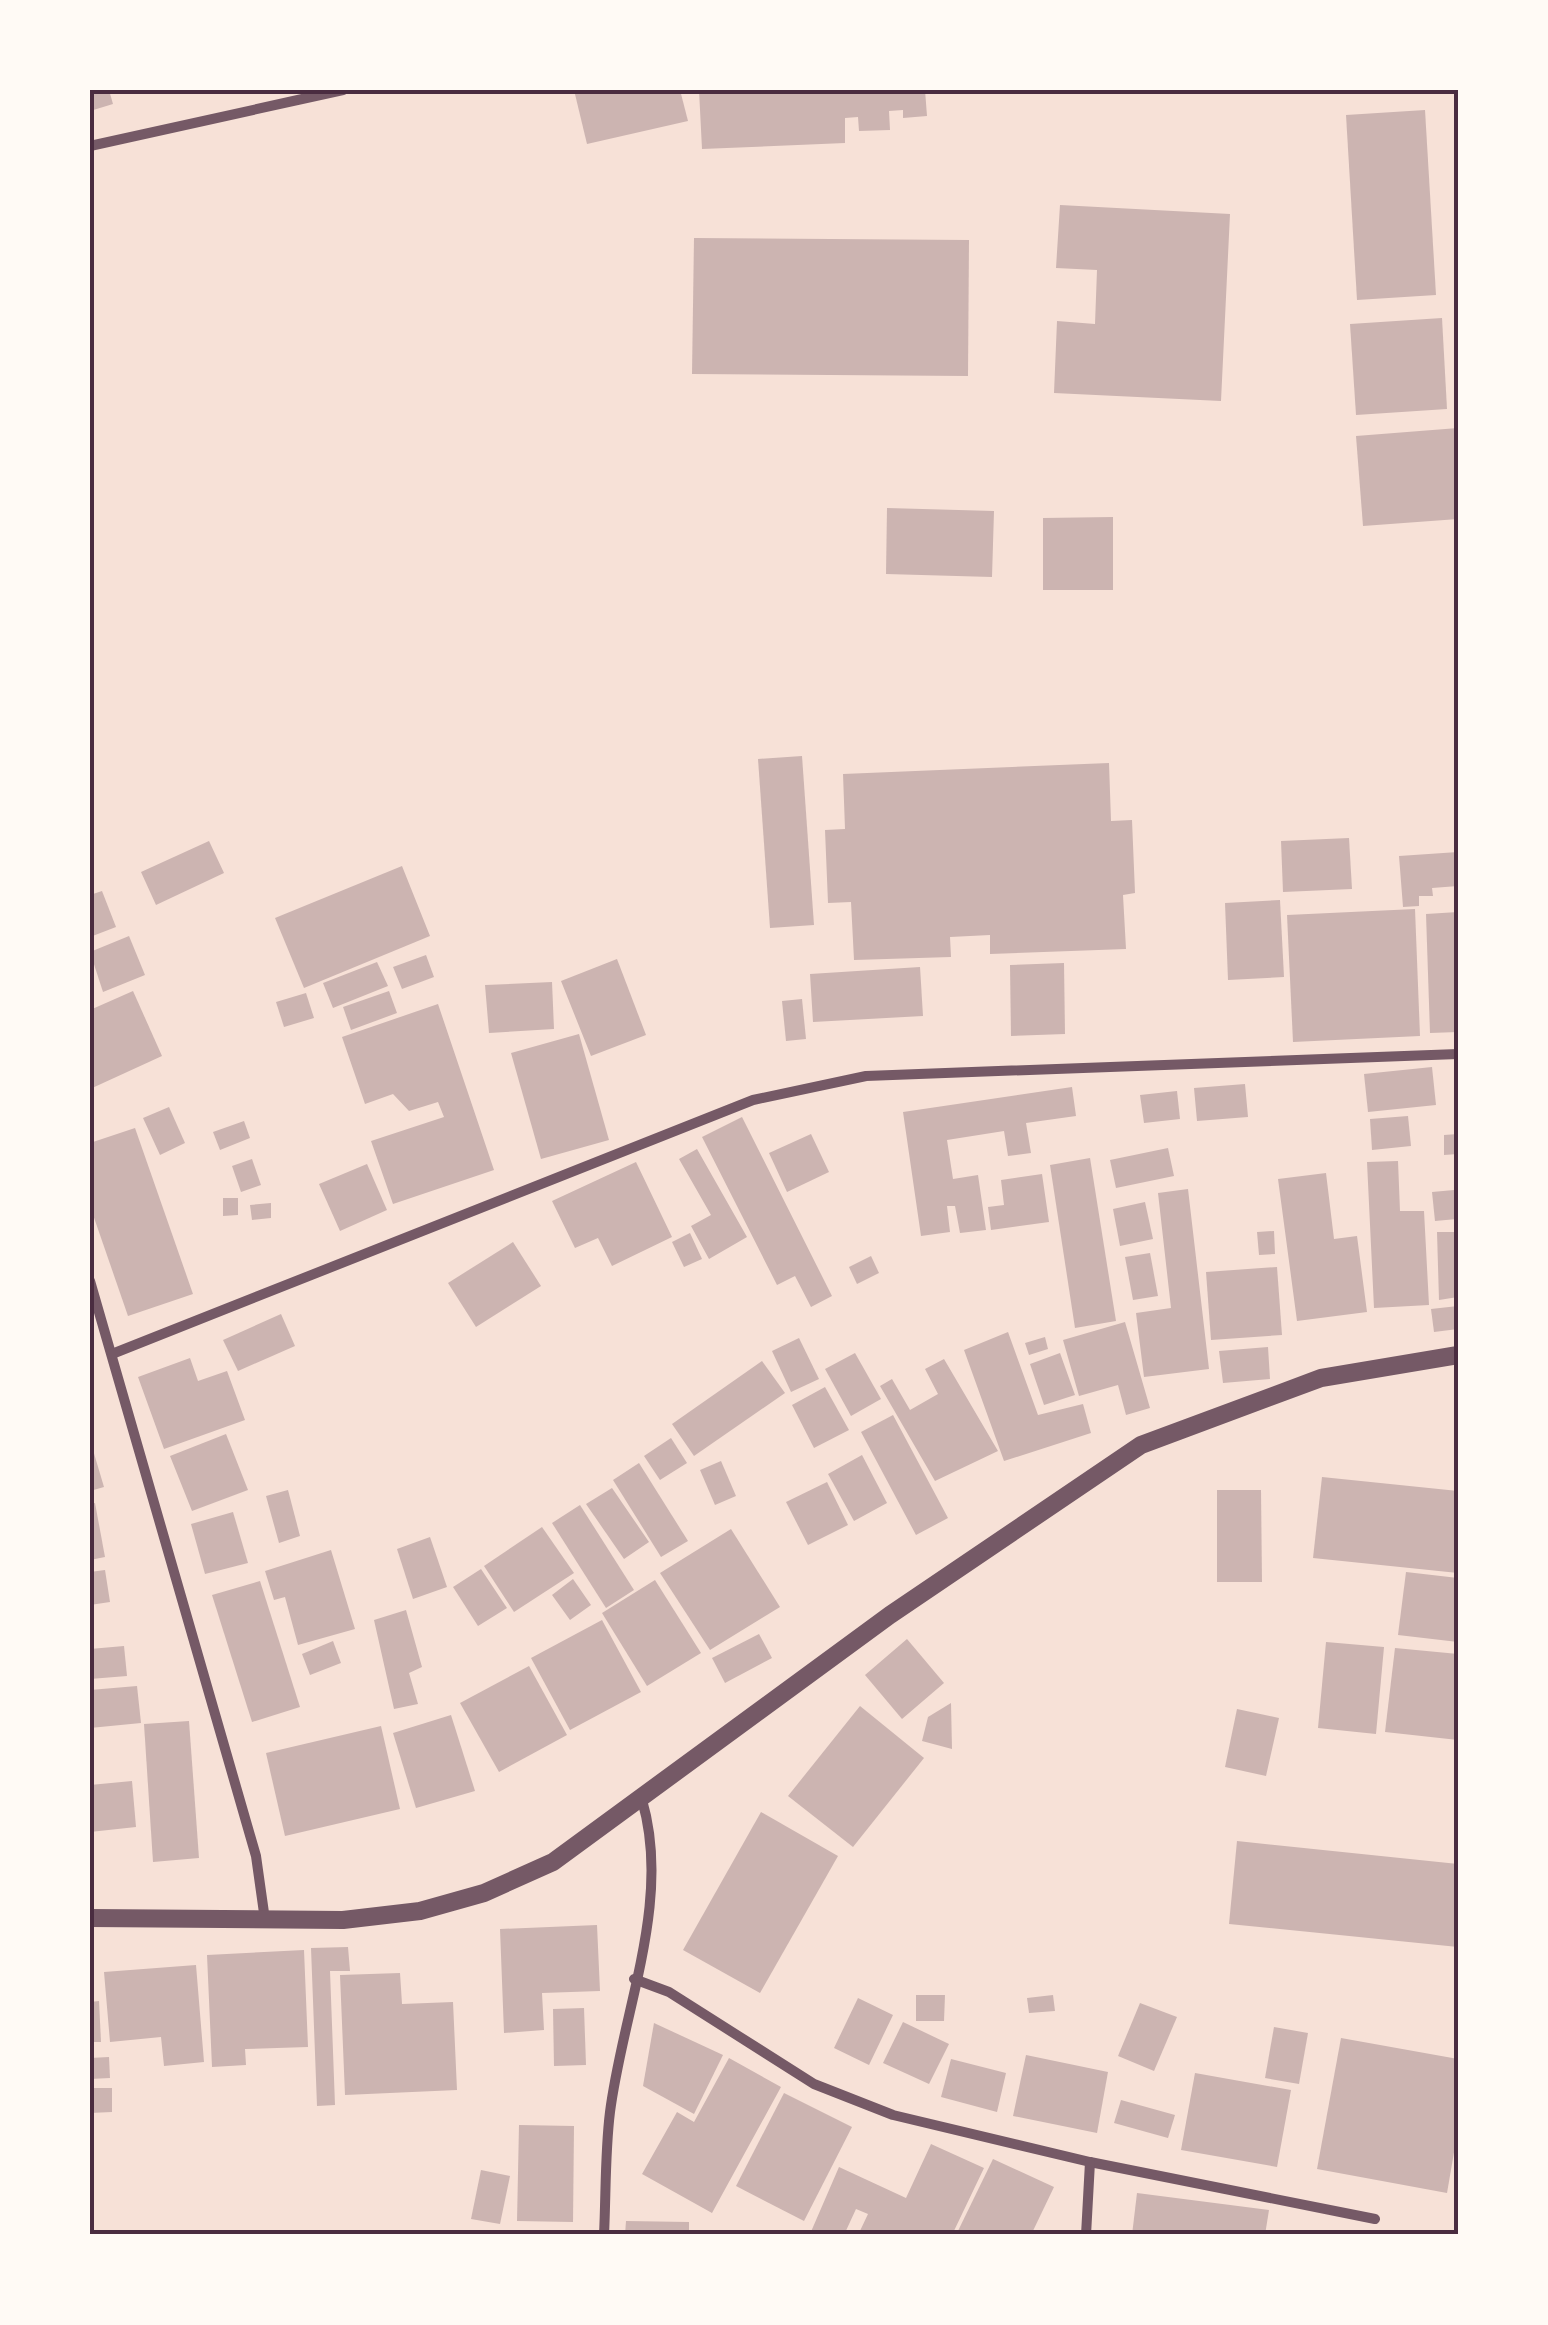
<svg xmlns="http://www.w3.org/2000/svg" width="1548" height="2325" font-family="'Space Grotesk',sans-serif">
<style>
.building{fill:#ccb4b1}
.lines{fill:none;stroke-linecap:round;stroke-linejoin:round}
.minor{stroke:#755966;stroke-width:10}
.tertiary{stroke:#755966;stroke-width:18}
.neatline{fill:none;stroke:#4a2c40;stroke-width:4}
</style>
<rect width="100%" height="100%" fill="#f7e1d7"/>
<g class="building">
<path d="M90,90H109L113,104L90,111Z"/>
<path d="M574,90H680L688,121L587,144Z"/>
<path d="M699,90H925L927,116L903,118V110L889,111L890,130L859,131L858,117L845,118V143L702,149Z"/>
<path d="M1425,110L1436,295L1357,300L1346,115Z"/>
<path d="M1060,205L1230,214L1221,401L1054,393L1057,321L1095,324L1097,270L1056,268Z"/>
<path d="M694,238L969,240L968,376L692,374Z"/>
<path d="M1442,318L1447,409L1356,415L1350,324Z"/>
<path d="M1458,428V519L1363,526L1356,436Z"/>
<path d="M887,508L994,511L992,577L886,574Z"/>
<path d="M1113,517V590H1043V518Z"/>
<path d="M802,756L814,925L770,928L758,759Z"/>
<path d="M1109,763L1111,821L1132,820L1135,893L1123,895L1126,949L990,954V935L950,937L951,957L854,960L851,902L828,903L825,830L845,829L843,774Z"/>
<path d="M1349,838L1352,889L1283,892L1281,841Z"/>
<path d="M209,841L224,873L156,905L141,872Z"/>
<path d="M1458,852V886L1432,888L1433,896H1419V906L1403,907L1399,856Z"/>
<path d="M402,866L430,936L304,988L275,918Z"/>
<path d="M102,891L116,927L90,937V895Z"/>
<path d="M1280,900L1284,977L1228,980L1225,903Z"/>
<path d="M1415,909L1420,1036L1293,1042L1287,915Z"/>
<path d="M1458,912V1032L1430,1033L1426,914Z"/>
<path d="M129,936L145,975L103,992L90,952Z"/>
<path d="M426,955L434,977L402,989L393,967Z"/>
<path d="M617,959L646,1035L591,1056L561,981Z"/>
<path d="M377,962L388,986L333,1008L323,983Z"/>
<path d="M1064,963L1065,1034L1011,1036L1010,965Z"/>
<path d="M920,967L923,1016L813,1022L810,974Z"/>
<path d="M552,982L554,1029L489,1033L485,985Z"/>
<path d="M133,991L162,1056L90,1089V1010Z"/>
<path d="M389,991L397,1013L351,1030L343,1007Z"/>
<path d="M306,993L314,1018L284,1027L276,1002Z"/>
<path d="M802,999L806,1039L786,1041L782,1001Z"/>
<path d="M438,1004L494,1170L393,1204L371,1141L444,1117L438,1102L409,1111L393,1094L365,1104L342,1037Z"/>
<path d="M579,1034L609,1140L541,1159L511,1053Z"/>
<path d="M1432,1067L1436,1105L1368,1112L1364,1074Z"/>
<path d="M1245,1084L1248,1117L1197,1121L1194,1088Z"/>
<path d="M1072,1087L1076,1116L1026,1123L1031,1153L1008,1156L1004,1131L947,1140L953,1179L978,1175L986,1230L960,1233L955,1206H947L950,1232L921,1236L903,1112Z"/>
<path d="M1177,1091L1180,1119L1144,1123L1140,1095Z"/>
<path d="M169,1107L185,1143L160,1155L143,1118Z"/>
<path d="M1408,1116L1411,1146L1372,1150L1370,1119Z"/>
<path d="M742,1117L832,1296L811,1307L795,1276L777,1285L702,1137Z"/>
<path d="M244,1121L250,1138L220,1150L213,1132Z"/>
<path d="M135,1128L193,1294L128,1316L90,1206V1143Z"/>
<path d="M811,1134L829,1172L787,1192L769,1153Z"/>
<path d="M1458,1134V1154L1444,1155V1135Z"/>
<path d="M1168,1148L1174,1176L1116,1188L1110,1160Z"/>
<path d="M697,1149L747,1237L709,1259L691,1226L711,1215L679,1159Z"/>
<path d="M1090,1158L1116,1321L1075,1328L1050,1165Z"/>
<path d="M252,1159L261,1185L241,1192L232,1166Z"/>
<path d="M1398,1161L1400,1211H1424L1429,1305L1374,1308L1367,1162Z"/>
<path d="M636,1162L672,1237L612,1266L598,1238L575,1248L552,1201Z"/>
<path d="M367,1164L387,1210L340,1231L319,1184Z"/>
<path d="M1326,1173L1334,1239L1357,1236L1367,1312L1297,1321L1278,1179Z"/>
<path d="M1042,1174L1049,1222L991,1230L988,1207L1004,1205L1001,1180Z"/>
<path d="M1188,1189L1209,1369L1144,1377L1136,1313L1171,1308L1158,1193Z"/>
<path d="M1454,1190L1457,1219L1435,1221L1432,1192Z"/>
<path d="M223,1198H238V1215L223,1216Z"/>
<path d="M1145,1202L1153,1239L1120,1246L1113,1209Z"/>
<path d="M271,1203V1218L252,1220L250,1205Z"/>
<path d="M1274,1231L1275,1254L1259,1255L1257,1232Z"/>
<path d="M1437,1232H1458V1297L1439,1300Z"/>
<path d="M690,1233L702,1259L684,1267L672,1242Z"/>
<path d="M513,1242L541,1286L476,1327L448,1283Z"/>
<path d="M1150,1253L1158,1296L1133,1300L1125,1257Z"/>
<path d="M871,1256L879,1273L857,1284L849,1267Z"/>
<path d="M1277,1267L1282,1335L1211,1340L1206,1272Z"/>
<path d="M1458,1306V1329L1434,1332L1431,1309Z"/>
<path d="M281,1314L295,1346L238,1371L223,1340Z"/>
<path d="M1125,1322L1150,1408L1126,1415L1118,1385L1079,1396L1063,1340Z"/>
<path d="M1008,1332L1038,1415L1083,1404L1091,1433L1004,1461L964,1350Z"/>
<path d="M1045,1337L1048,1349L1029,1355L1025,1343Z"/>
<path d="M799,1338L819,1379L791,1392L772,1351Z"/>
<path d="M1268,1347L1270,1379L1223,1383L1219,1351Z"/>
<path d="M855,1353L881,1399L851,1416L825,1369Z"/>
<path d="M1060,1353L1075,1395L1044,1405L1030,1364Z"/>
<path d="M190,1358L198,1381L227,1371L245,1420L164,1449L138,1377Z"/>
<path d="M944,1359L998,1451L935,1481L880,1386L892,1379L910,1410L938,1394L925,1369Z"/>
<path d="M762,1361L785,1393L694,1456L672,1424Z"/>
<path d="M825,1387L849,1430L814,1448L792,1405Z"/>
<path d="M893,1415L948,1518L916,1535L861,1432Z"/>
<path d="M226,1434L248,1490L192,1511L170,1456Z"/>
<path d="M671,1438L687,1463L660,1480L644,1456Z"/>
<path d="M90,1440L104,1487L90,1491Z"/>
<path d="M862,1455L887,1503L854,1521L828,1474Z"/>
<path d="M721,1461L736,1496L715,1505L700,1470Z"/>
<path d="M639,1463L688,1541L661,1557L613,1480Z"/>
<path d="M1322,1477L1458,1491V1573L1313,1558Z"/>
<path d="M827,1482L848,1525L808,1545L786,1502Z"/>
<path d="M612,1488L649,1542L624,1559L586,1504Z"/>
<path d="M288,1490L300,1536L279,1543L266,1496Z"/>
<path d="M1217,1490H1261L1262,1582H1217Z"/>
<path d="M95,1503L105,1557L90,1560V1504Z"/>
<path d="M580,1505L634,1590L606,1608L552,1523Z"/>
<path d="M233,1512L248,1563L205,1574L191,1524Z"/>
<path d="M542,1527L574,1573L514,1612L484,1566Z"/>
<path d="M731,1529L780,1607L710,1650L660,1573Z"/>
<path d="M430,1537L447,1587L413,1599L397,1549Z"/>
<path d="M331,1550L355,1629L298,1645L285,1597L274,1600L265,1571Z"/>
<path d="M481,1569L507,1608L478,1626L453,1587Z"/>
<path d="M105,1570L110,1602L90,1605V1572Z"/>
<path d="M1406,1572L1458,1578V1642L1398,1635Z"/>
<path d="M573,1579L591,1605L570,1620L552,1595Z"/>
<path d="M655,1580L701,1653L647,1686L602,1613Z"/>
<path d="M260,1581L300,1707L252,1722L212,1595Z"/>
<path d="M406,1610L422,1667L409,1673L418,1704L394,1709L374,1620Z"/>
<path d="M602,1620L641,1692L570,1730L531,1658Z"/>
<path d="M759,1634L772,1658L725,1683L712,1658Z"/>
<path d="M907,1639L944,1683L902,1719L865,1675Z"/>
<path d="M333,1641L341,1663L310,1675L302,1654Z"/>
<path d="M1326,1642L1384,1647L1376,1734L1318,1728Z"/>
<path d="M124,1646L127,1676L90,1679V1649Z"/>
<path d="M1395,1648L1458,1654V1740L1385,1732Z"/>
<path d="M529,1666L567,1735L499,1772L460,1703Z"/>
<path d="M137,1686L141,1723L90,1728V1690Z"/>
<path d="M951,1703L952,1749L922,1741L928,1717Z"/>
<path d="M860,1706L924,1758L853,1847L788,1796Z"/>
<path d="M1237,1709L1279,1718L1266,1776L1225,1767Z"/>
<path d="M451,1715L475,1791L416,1808L393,1733Z"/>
<path d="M189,1721L199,1858L153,1862L144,1724Z"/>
<path d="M381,1726L400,1809L285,1836L266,1753Z"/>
<path d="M132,1781L136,1827L90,1832V1785Z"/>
<path d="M761,1812L838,1856L760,1993L683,1950Z"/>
<path d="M1237,1841L1458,1864V1947L1229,1924Z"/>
<path d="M597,1925L600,1991L542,1993L544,2030L504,2033L500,1929Z"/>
<path d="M348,1947L350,1971H330L335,2105L317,2106L311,1948Z"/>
<path d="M304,1950L308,2047L245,2049L246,2065L212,2067L207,1955Z"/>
<path d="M196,1965L204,2062L164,2066L161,2037L110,2042L104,1972Z"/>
<path d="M400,1973L402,2004L453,2002L457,2090L345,2095L340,1975Z"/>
<path d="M916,1995H945L944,2021H916Z"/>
<path d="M1053,1995L1055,2011L1029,2013L1027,1998Z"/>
<path d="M858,1998L893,2015L869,2065L834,2048Z"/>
<path d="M99,2001L101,2042H90V2002Z"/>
<path d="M1140,2003L1177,2017L1154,2071L1118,2056Z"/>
<path d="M584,2008L586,2065L554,2066L553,2009Z"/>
<path d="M903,2022L949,2044L929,2084L883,2063Z"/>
<path d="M654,2023L723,2055L694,2114L643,2086Z"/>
<path d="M1274,2027L1308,2033L1299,2084L1265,2078Z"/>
<path d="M1341,2038L1458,2059V2129L1447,2193L1317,2169Z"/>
<path d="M1026,2055L1108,2072L1097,2133L1013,2116Z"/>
<path d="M109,2057L110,2078L90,2079V2058Z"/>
<path d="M729,2058L781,2087L712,2213L642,2174L677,2112L694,2122Z"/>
<path d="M951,2059L1006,2073L997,2112L941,2097Z"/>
<path d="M1195,2073L1291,2090L1277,2167L1181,2150Z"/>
<path d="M90,2088H112V2112L90,2113Z"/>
<path d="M784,2093L852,2127L804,2221L736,2186Z"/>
<path d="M1121,2100L1175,2115L1168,2138L1114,2123Z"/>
<path d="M519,2125L574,2126L573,2222L517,2221Z"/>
<path d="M931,2144L984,2168L952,2235H923L910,2230L908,2235H863L859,2233L868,2214L856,2209L844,2235L810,2234L839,2167L906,2198Z"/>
<path d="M993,2159L1054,2187L1031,2235H956Z"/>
<path d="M481,2170L510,2176L500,2224L471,2219Z"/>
<path d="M1137,2193L1269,2210L1265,2235H1132Z"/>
<path d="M626,2221L689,2222V2235H625Z"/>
</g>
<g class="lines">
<g class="minor">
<path d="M90,146L343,90"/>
<path d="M90,1281L256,1856L265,1920"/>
<path d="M112,1354L753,1100L866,1076L1458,1054"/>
<path d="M634,1979L669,1992L814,2084L893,2115L1090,2162L1375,2219"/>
<path d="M604,2235C606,2194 605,2152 610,2112C623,2010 672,1901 642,1800"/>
<path d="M1086,2235L1090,2162"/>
</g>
<path class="tertiary" d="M90,1918L343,1920L420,1911L484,1893L553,1862L890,1615L1141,1445L1321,1378L1458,1355"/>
</g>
<rect width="1548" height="2325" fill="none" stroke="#fffaf5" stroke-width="185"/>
<rect x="92" y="92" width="1364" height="2140" class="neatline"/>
</svg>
